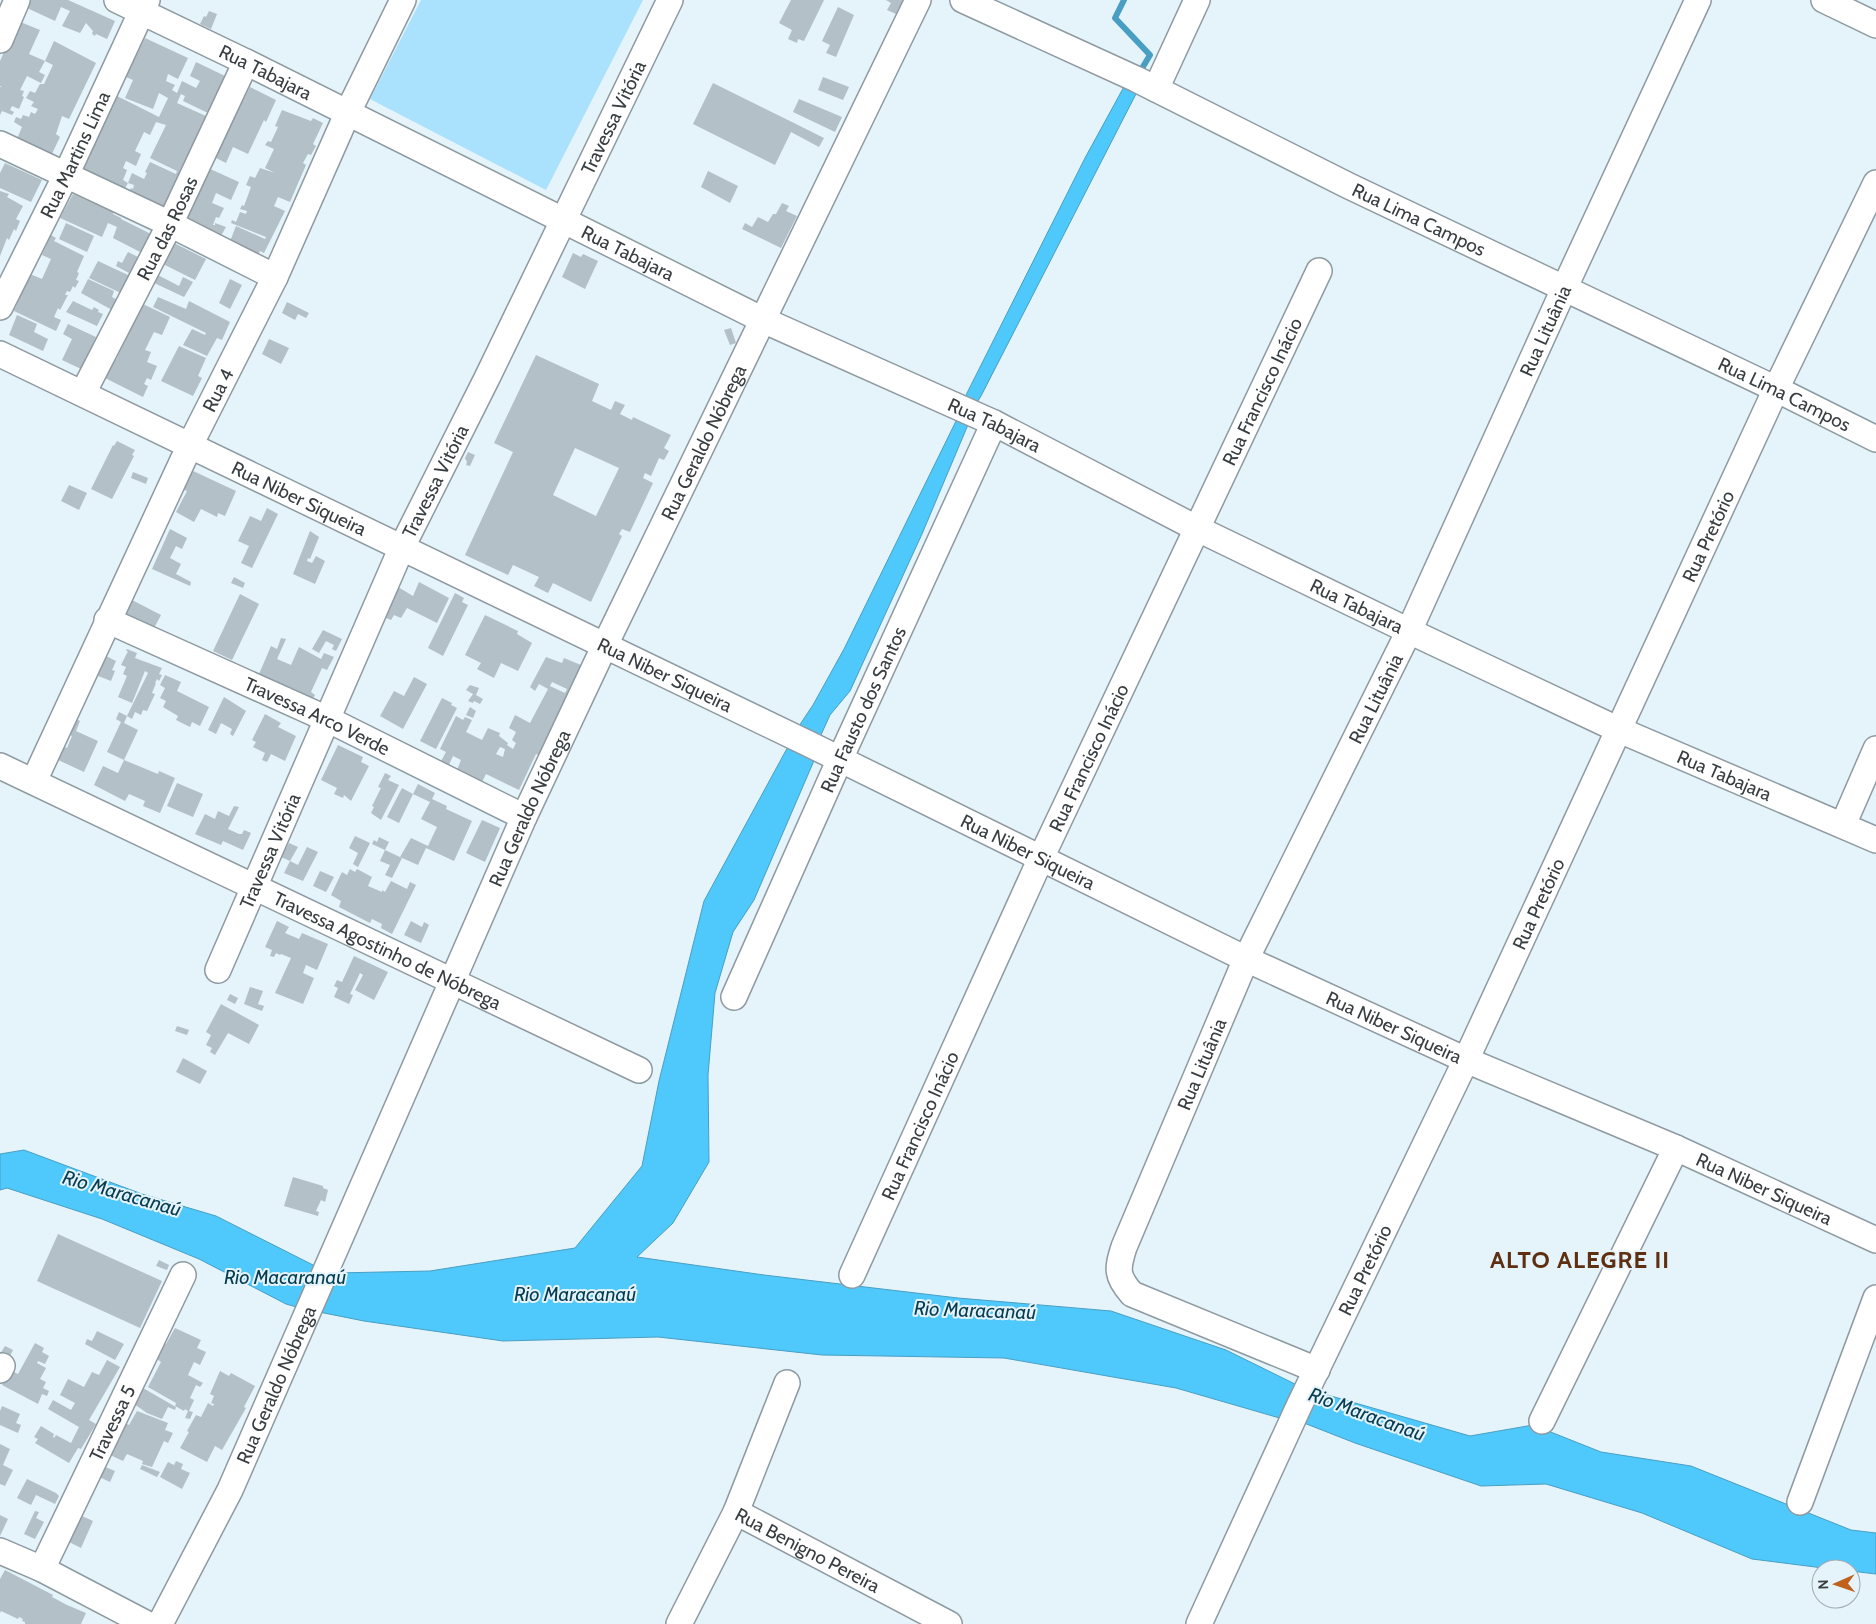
<svg xmlns="http://www.w3.org/2000/svg" width="1876" height="1624" font-family="Cabin,sans-serif">
<style>
.green{fill:#aae1fd}
.water{fill:#4fc8fb;stroke:#489fc3}
.lines{fill:none;stroke-linecap:round;stroke-linejoin:round}
.stream{stroke:#489fc3;stroke-width:6}
.building{fill:#b3c0c7;fill-rule:evenodd}
.minor-casing{stroke:#8e9aa1;stroke-width:28}
.minor{stroke:#fff;stroke-width:25}
.labels{text-anchor:middle;dominant-baseline:central;stroke-width:4;stroke-linejoin:round;paint-order:stroke}
.street-label{font-size:19px;fill:#383e41;stroke:#e5f3fa}
.water-label{font-size:20px;font-style:italic;fill:#073d52;stroke:#e5f3fa}
.district-label{font-size:24px;font-weight:bold;letter-spacing:1px;fill:#5e2f11;stroke:#e5f3fa}
</style>
<rect width="100%" height="100%" fill="#e5f3fa"/>
<path class="green" d="M421,0H643L546,190L370,99Z"/>
<g class="water">
<path d="M1126,83L1138,90L981,396L976,404L964,399L1085,158Z"/>
<path d="M959,415L970,420L922,534L850,691L830,715L820,737L799,726L813,705L844,649Z"/>
<path d="M790,743L816,756L754,900L733,932L715,993L708,1075L709,1162L673,1223L637,1257L764,1275L958,1298L1111,1311L1226,1350L1299,1386L1283,1419L1176,1388L1004,1358L822,1355L658,1337L503,1341L364,1321L319,1312L335,1273L430,1271L575,1248L642,1166L659,1081L704,901Z"/>
<path d="M24,1150L142,1194L216,1216L319,1268L300,1308L286,1304L199,1259L102,1219L7,1188L0,1190V1154Z"/>
<path d="M1317,1392L1470,1436L1533,1425L1601,1452L1691,1466L1851,1530L1876,1533V1574L1851,1571V1569H1831L1752,1559L1642,1513L1546,1484L1481,1486L1355,1443L1304,1423Z"/>
</g>
<g class="lines">
<path class="stream" d="M1124,0L1115,18L1150,55L1138,75"/>
</g>
<g class="building">
<path d="M31,0H68L115,21L107,39L96,34L95,36L92,34L93,31L86,23L80,33L62,26L70,11L61,7L55,21L27,8Z"/>
<path d="M791,0H824L804,41L798,39L797,43L788,39L792,30L779,23Z"/>
<path d="M886,0H903L896,14L887,10L891,3Z"/>
<path d="M838,7L854,15L836,57L826,53L830,45L822,41Z"/>
<path d="M209,11L217,14L211,29L200,24L204,16L206,17Z"/>
<path d="M18,21L40,30L29,54L45,61L39,72L45,75L41,83L27,76L20,90L24,91L22,96L24,97L19,109L12,106L10,110L14,112L12,115L2,111L0,115V87H2L0,86V61Z"/>
<path d="M145,38L188,58L178,79L168,74L166,81L175,85L172,90L177,93L182,81L196,88L200,81L190,76L196,62L225,76L208,113L183,101L185,96L181,94L177,103L206,116L196,138L200,140L192,156L188,154L179,172L182,174L174,193L170,192L160,214L81,173L89,152L117,96L159,117L168,98L159,93L153,109L125,98L133,80L126,77ZM156,122L166,125L150,158L177,171L176,174L150,162L145,172L147,173L144,179L132,173L128,183L134,185L133,189L131,188L129,192L124,190L128,183L123,180L127,170L123,168L126,161L136,166L141,154L135,151L144,132L150,135Z"/>
<path d="M54,41L96,63L69,119L62,116L56,134L60,137L49,160L17,139L22,127L14,122L16,117L21,119L23,115L29,117L31,112L35,114L38,109L31,106L34,102L26,98L30,91L35,93L40,84H44L53,65L45,61Z"/>
<path d="M823,77L849,87L843,100L818,90Z"/>
<path d="M713,83L794,123L824,138L819,147L791,132L775,165L693,124Z"/>
<path d="M250,87L276,100L266,122L264,120L248,154L233,147L226,163L214,157L236,107L239,109Z"/>
<path d="M799,99L842,117L835,132L793,112Z"/>
<path d="M282,110L311,121L313,118L323,123L313,144L316,146L311,155L308,154L303,163L306,165L290,202L278,197L274,206L285,211L264,253L260,251L257,257L229,244L236,226L265,239L266,237L231,223L232,220L236,222L240,212L246,214L247,211L240,209L242,205L244,206L251,187L246,185L250,176L255,178L260,168L275,173L265,168L274,149L265,145L268,141L271,142L278,127L275,126Z"/>
<path d="M5,163L42,180L31,202L0,188V173Z"/>
<path d="M208,168L239,182L231,200L216,193L212,203L224,208L219,218L216,217L213,225H215V223L226,227L218,241L180,224Z"/>
<path d="M708,171L738,186L730,203L701,187Z"/>
<path d="M0,191L9,194L7,197L23,206L16,219L20,221L16,231L14,229L9,240L7,238L0,256Z"/>
<path d="M73,194L113,212V214L121,218V219L151,234L142,253L113,238L117,227L108,223L102,237L60,218Z"/>
<path d="M782,203L789,206L786,211L797,216L781,248L742,229L745,223L752,227L758,217L768,222L773,214H776Z"/>
<path d="M66,223L94,236L87,252L59,239Z"/>
<path d="M51,235L56,238L54,241L84,256L77,272L79,273L76,280L79,281L75,288L73,286L70,292L67,291L65,295H68L60,310L58,308L54,317L61,320L56,331L14,311L30,274L42,279L51,259L42,255Z"/>
<path d="M172,242L206,259L195,280L161,263Z"/>
<path d="M128,252L138,257L130,273L135,276L125,295L89,278L98,261L128,275L129,273L116,266L118,261L122,263Z"/>
<path d="M573,253L581,257L583,254L598,261L585,289L562,277Z"/>
<path d="M156,274L179,286L183,277L193,282L184,297L152,282Z"/>
<path d="M88,279L114,291L112,297L119,301L114,311L81,293Z"/>
<path d="M230,279L242,285L230,309L219,303Z"/>
<path d="M158,297L186,309L189,301L230,322L222,340L217,338L207,356L183,345L192,329L205,335L206,333L153,307Z"/>
<path d="M73,301L92,310L94,307L99,310L98,312L103,314L97,326L66,312Z"/>
<path d="M287,302L309,313L306,318L298,314L295,320L282,313Z"/>
<path d="M143,304L170,317L162,335L154,332L145,350L151,352L147,362L157,366L151,380L147,378L144,384L148,386L143,397L103,377L112,358L116,360Z"/>
<path d="M17,315L37,324L34,332L48,339L43,351L9,335Z"/>
<path d="M68,324L96,337L81,369L62,360L72,339L63,334Z"/>
<path d="M731,328L736,343L730,345L724,330Z"/>
<path d="M269,339L289,348L281,364L262,354Z"/>
<path d="M179,346L206,358L198,376L202,378L193,396L161,381Z"/>
<path d="M536,355L599,384L592,401L611,410L615,401L625,405L620,414L632,420L633,417L671,435L664,448L669,451L664,460L659,458L651,476L645,473L643,478L653,483L630,532L622,529L619,534L622,536L591,602L553,583L548,593L534,586L539,577L513,565L508,575L465,555L513,452L494,443ZM575,448L619,468L596,516L553,495Z"/>
<path d="M117,441L135,450L132,455L134,456L112,499L91,489L113,445L114,446Z"/>
<path d="M468,452L475,455L470,466L466,465L467,462L465,458Z"/>
<path d="M191,470L236,491L225,516L218,513L217,517L201,509L194,522L176,512L187,491L182,489Z"/>
<path d="M133,472L148,478L146,484L131,478Z"/>
<path d="M69,485L87,493L79,510L61,501Z"/>
<path d="M267,508L278,514L252,568L241,563L249,546L238,541L250,516L261,521Z"/>
<path d="M170,529L187,538L182,549L176,546L170,558L181,564L176,574L191,582L190,586L152,569Z"/>
<path d="M310,531L319,537L310,559L308,558L307,561L312,563L316,556L325,561L315,584L293,574Z"/>
<path d="M234,577L245,583L243,588L231,583Z"/>
<path d="M419,582L449,598L437,623L407,608L401,618L394,615L391,620L383,617L398,587L413,596Z"/>
<path d="M455,593L464,598L462,602L468,605L443,656L428,648Z"/>
<path d="M240,594L259,604L232,660L213,651Z"/>
<path d="M130,599L161,615L152,632L122,617Z"/>
<path d="M485,615L518,631L517,634L532,643L518,671L501,663L494,678L477,669L481,663L465,655Z"/>
<path d="M323,630L342,639L336,651L332,649L334,645L326,641L319,653L312,649Z"/>
<path d="M281,638L286,639L277,659L291,665L299,647L321,659L324,653L334,657L327,670L322,668L311,692L315,695L311,703L292,693L294,689L259,674L271,646L277,649Z"/>
<path d="M127,649L137,653L135,658L162,668L159,674L162,675L159,681L157,679L155,683H156L152,693L155,694L147,711L143,710L141,715L135,712L132,719L127,716L148,673L145,671L132,703L118,697L127,676L123,674L126,667L121,665L128,651H126Z"/>
<path d="M102,654L116,661L112,670L115,671L111,681L93,674Z"/>
<path d="M546,657L562,663L564,658L581,665L580,667L589,671L541,756L536,754L519,790L486,774L481,784L457,770L461,760L453,756L448,767L440,763L446,752L440,749L456,716L463,720L465,717L472,720L466,732L482,740L488,728L500,733L499,736L508,743L507,745L513,749L516,743L512,740L516,732L509,728L515,715L530,723L548,689L539,684L535,691L530,687ZM552,682L567,689L565,693L550,686ZM500,747L505,749L503,757L496,754Z"/>
<path d="M165,675L181,682L177,691L209,707L200,726L192,722L190,727L176,720L178,716L163,707L166,701L160,698L165,688L160,685Z"/>
<path d="M414,677L427,684L403,729L380,716L394,691L404,696Z"/>
<path d="M470,685L479,688L476,695L483,699L480,704L474,701L473,703L468,701L473,694L466,690Z"/>
<path d="M224,697L246,711L233,736L230,734L232,729L221,723L216,734L208,730Z"/>
<path d="M442,698L452,703L451,705L457,708L436,749L420,741Z"/>
<path d="M470,707L476,711L473,718L466,715Z"/>
<path d="M119,712L127,716L124,723L138,730L124,760L107,752L121,722L116,719Z"/>
<path d="M265,714L281,723L278,727L296,736L285,761L271,754L267,762L262,760L265,753L253,747L256,742L252,740Z"/>
<path d="M74,718L80,721L76,731L98,741L84,772L56,759L62,746L67,748L72,736L68,734Z"/>
<path d="M338,745L363,757L361,762L369,766L351,801L344,795L343,798L334,794L337,788L321,780Z"/>
<path d="M124,760L158,774L159,771L175,778L160,813L143,806L145,801L129,794L125,801L94,785L103,766L118,773Z"/>
<path d="M385,773L391,776L388,780L399,785L381,820L371,813L374,807L372,806L381,788L378,787Z"/>
<path d="M177,783L203,794L193,817L167,806Z"/>
<path d="M418,784L435,793L432,799L447,806L446,809L472,821L454,861L426,848L418,865L400,857L411,838L428,846L437,827L421,819L430,802L413,794L399,823L387,817L402,788L413,794Z"/>
<path d="M234,806L239,807L228,829L239,834H242L244,830L251,833L243,850L223,841L221,845L195,834L205,814L215,819L218,811L229,816Z"/>
<path d="M482,820L500,828L485,862L466,853Z"/>
<path d="M355,836L370,843L358,867L353,864L358,853L349,848Z"/>
<path d="M379,837L389,842L385,850L372,844L374,840L377,842Z"/>
<path d="M289,843L298,847L290,861L298,865L307,847L318,852L303,881L284,873L290,861L281,857Z"/>
<path d="M385,850L402,858L392,878L385,875L390,865L380,861Z"/>
<path d="M350,869L355,872L357,869L372,877L368,886L382,892V890L385,892L391,881L407,889L410,882L416,885L392,934L381,928L382,924L372,919L370,923L339,907L341,901L331,895L342,872L347,875Z"/>
<path d="M320,871L334,877L326,892L313,886Z"/>
<path d="M277,921L289,927L285,933L299,939L302,933L328,944L317,970L306,965L303,973L314,978L303,1004L275,993L291,958L281,954L280,955L276,953L274,957L270,956L272,950L265,947Z"/>
<path d="M411,921L422,927L424,922L429,925L421,943L404,935Z"/>
<path d="M354,956L388,972L374,1000L355,990L363,975L360,973L350,994L353,995L349,1004L334,997L338,988L334,986L337,980L342,982Z"/>
<path d="M250,987L263,991L258,1004L264,1006L262,1011L244,1004Z"/>
<path d="M230,994L238,998L235,1004L227,1000Z"/>
<path d="M221,1004L259,1025L249,1044L228,1033L215,1055L210,1052L212,1048L206,1045L211,1035L206,1032Z"/>
<path d="M177,1026L189,1030L187,1035L175,1031Z"/>
<path d="M183,1058L207,1071L200,1084L176,1072Z"/>
<path d="M293,1177L323,1186V1188L328,1190L325,1202L321,1200L316,1211L319,1212L318,1216L284,1206Z"/>
<path d="M58,1234L162,1281L140,1328L37,1281Z"/>
<path d="M159,1260L169,1265L167,1270L156,1266Z"/>
<path d="M175,1328L201,1340L197,1348L206,1352L200,1365L194,1362L188,1375L203,1383L200,1387L196,1385L190,1398L194,1400L189,1411L193,1412L190,1419L185,1418L188,1411L185,1409L184,1411L175,1406L176,1403L148,1387L161,1362L157,1359L164,1343L166,1344Z"/>
<path d="M97,1331L124,1344L115,1360L85,1344L87,1339L92,1341Z"/>
<path d="M35,1343L44,1348L42,1352L49,1356L45,1364L38,1361L37,1363L46,1368L40,1379L46,1382L43,1388L49,1391L47,1396L42,1394L38,1404L2,1385L10,1370L18,1374Z"/>
<path d="M5,1346L13,1350L7,1362L0,1354Z"/>
<path d="M107,1360L120,1367L89,1420L96,1424L81,1449L78,1448L69,1463L35,1443L38,1439L34,1437L41,1426L54,1434L53,1437L54,1438L56,1435L71,1443L79,1427L48,1409L53,1400L71,1410L75,1403L60,1395L68,1379L84,1387L92,1372L99,1375Z"/>
<path d="M220,1371L229,1376L231,1373L255,1386L244,1407L246,1408L222,1450L215,1446L207,1462L180,1448L189,1432L187,1431L196,1415L201,1417L208,1403L213,1406L214,1404L211,1403L214,1396L210,1394Z"/>
<path d="M143,1388L176,1407L175,1410L168,1407L162,1419L147,1413L134,1404Z"/>
<path d="M2,1406L20,1414L16,1423L21,1425L18,1433L0,1425V1411Z"/>
<path d="M137,1411L168,1423L165,1430L173,1433L168,1443L164,1441L152,1467L142,1464L143,1461L127,1454L123,1461L108,1454L125,1423L129,1425Z"/>
<path d="M0,1444L10,1449L3,1465L13,1470L5,1486L0,1484Z"/>
<path d="M176,1461L183,1464L181,1469L190,1473L182,1489L160,1477L168,1462L174,1465Z"/>
<path d="M142,1465L160,1472L157,1477L140,1469Z"/>
<path d="M103,1466L115,1471L110,1482L97,1476Z"/>
<path d="M27,1479L56,1493L59,1496L55,1504L36,1495L31,1505L17,1498Z"/>
<path d="M35,1511L39,1512L36,1518L44,1522L35,1539L24,1534Z"/>
<path d="M0,1515L8,1519L0,1536Z"/>
<path d="M80,1515L93,1521L81,1548L65,1540Z"/>
<path d="M5,1570L53,1595L52,1597L67,1605L86,1613L81,1624H25V1622L22,1621L23,1619L19,1617L18,1619L1,1611L0,1613V1579Z"/>
</g>
<g class="lines">
<defs>
<g id="minor">
<path id="s1" d="M117,0L246,62L763,320L994,423L1196,528L1409,631L1617,729L1876,840"/>
<path id="s2" d="M963,0L1136,79L1349,186L1776,389L1876,439"/>
<path d="M1824,0L1876,25"/>
<path d="M0,40L17,0"/>
<path d="M1156,89L1197,0"/>
<path d="M0,144L170,224L275,277"/>
<path id="s3" d="M0,307L66,175L147,0"/>
<path id="s4" d="M0,354L807,743L1246,959L1466,1060L1676,1148L1876,1240"/>
<path id="s5" d="M83,393L170,224L246,62"/>
<path id="s6" d="M107,620L327,719L524,817"/>
<path id="s7" d="M0,766L639,1070"/>
<path id="s8" d="M34,781L190,445L275,277L348,112L403,0"/>
<path d="M1843,825L1876,749"/>
<path id="s9" d="M218,970L402,547L487,378L670,0"/>
<path id="s10" d="M734,997L840,759L994,423"/>
<path id="s11" d="M852,1275L1041,858L1319,271"/>
<path d="M0,1370L2,1366"/>
<path id="s12" d="M1317,1370L1132,1294C1116,1276 1117,1269 1124,1247L1246,959L1409,631L1564,289L1698,0"/>
<path d="M1542,1421L1676,1148"/>
<path d="M1800,1502L1876,1298"/>
<path id="s13" d="M736,1512L949,1624"/>
<path d="M0,1551L42,1569L147,1624"/>
<path id="s14" d="M42,1569L183,1275"/>
<path id="s15" d="M160,1624L230,1490L524,817L605,645L918,0"/>
<path d="M679,1624L736,1512L787,1383"/>
<path id="s16" d="M1199,1624L1299,1406L1466,1060L1776,389L1876,183"/>
</g>
</defs>
<use href="#minor" class="minor-casing"/>
<use href="#minor" class="minor"/>
</g>
<g class="labels">
<g class="street-label">
<text stroke="none"><textPath href="#s1" startOffset="165">Rua Tabajara</textPath></text>
<text stroke="none"><textPath href="#s9" startOffset="940">Travessa Vitória</textPath></text>
<text stroke="none"><textPath href="#s3" startOffset="170">Rua Martins Lima</textPath></text>
<text stroke="none"><textPath href="#s2" startOffset="506">Rua Lima Campos</textPath></text>
<text stroke="none"><textPath href="#s5" startOffset="185">Rua das Rosas</textPath></text>
<text stroke="none"><textPath href="#s1" startOffset="570">Rua Tabajara</textPath></text>
<text stroke="none"><textPath href="#s12" startOffset="1260">Rua Lituânia</textPath></text>
<text stroke="none"><textPath href="#s8" startOffset="432">Rua 4</textPath></text>
<text stroke="none"><textPath href="#s11" startOffset="974">Rua Francisco Inácio</textPath></text>
<text stroke="none"><textPath href="#s2" startOffset="911">Rua Lima Campos</textPath></text>
<text stroke="none"><textPath href="#s1" startOffset="975">Rua Tabajara</textPath></text>
<text stroke="none"><textPath href="#s15" startOffset="1301">Rua Geraldo Nóbrega</textPath></text>
<text stroke="none"><textPath href="#s9" startOffset="535">Travessa Vitória</textPath></text>
<text stroke="none"><textPath href="#s4" startOffset="332">Rua Niber Siqueira</textPath></text>
<text stroke="none"><textPath href="#s16" startOffset="1201">Rua Pretório</textPath></text>
<text stroke="none"><textPath href="#s1" startOffset="1380">Rua Tabajara</textPath></text>
<text stroke="none"><textPath href="#s4" startOffset="738">Rua Niber Siqueira</textPath></text>
<text stroke="none"><textPath href="#s12" startOffset="855">Rua Lituânia</textPath></text>
<text stroke="none"><textPath href="#s10" startOffset="315">Rua Fausto dos Santos</textPath></text>
<text stroke="none"><textPath href="#s6" startOffset="231">Travessa Arco Verde</textPath></text>
<text stroke="none"><textPath href="#s11" startOffset="569">Rua Francisco Inácio</textPath></text>
<text stroke="none"><textPath href="#s1" startOffset="1785">Rua Tabajara</textPath></text>
<text stroke="none"><textPath href="#s15" startOffset="896">Rua Geraldo Nóbrega</textPath></text>
<text stroke="none"><textPath href="#s9" startOffset="130">Travessa Vitória</textPath></text>
<text stroke="none"><textPath href="#s4" startOffset="1142">Rua Niber Siqueira</textPath></text>
<text stroke="none"><textPath href="#s16" startOffset="796">Rua Pretório</textPath></text>
<text stroke="none"><textPath href="#s7" startOffset="429">Travessa Agostinho de Nóbrega</textPath></text>
<text stroke="none"><textPath href="#s4" startOffset="1548">Rua Niber Siqueira</textPath></text>
<text stroke="none"><textPath href="#s12" startOffset="450">Rua Lituânia</textPath></text>
<text stroke="none"><textPath href="#s11" startOffset="164">Rua Francisco Inácio</textPath></text>
<text stroke="none"><textPath href="#s4" startOffset="1952">Rua Niber Siqueira</textPath></text>
<text stroke="none"><textPath href="#s16" startOffset="391">Rua Pretório</textPath></text>
<text stroke="none"><textPath href="#s15" startOffset="266">Rua Geraldo Nóbrega</textPath></text>
<text stroke="none"><textPath href="#s14" startOffset="162">Travessa 5</textPath></text>
<text stroke="none"><textPath href="#s13" startOffset="81">Rua Benigno Pereira</textPath></text>
</g>
<g class="water-label">
<text transform="translate(122 1193) rotate(16)">Rio Maracanaú</text>
<text x="285" y="1277">Rio Macaranaú</text>
<text x="575" y="1294">Rio Maracanaú</text>
<text transform="translate(975 1310) rotate(2)">Rio Maracanaú</text>
<text transform="translate(1367 1414) rotate(20)">Rio Maracanaú</text>
</g>
<g class="district-label">
<text x="1580" y="1259">ALTO ALEGRE II</text>
</g>
</g>
<g transform="translate(1836 1584) rotate(268)"><circle r="24" fill="#e5f3fa" stroke="#a0abb0"/>
<path d="M0-4L9 19L0 12L-9 19Z" fill="#c1611e"/>
<text y="-8" font-size="14" font-weight="bold" text-anchor="middle" fill="#383e41">N</text>
</g>
</svg>
